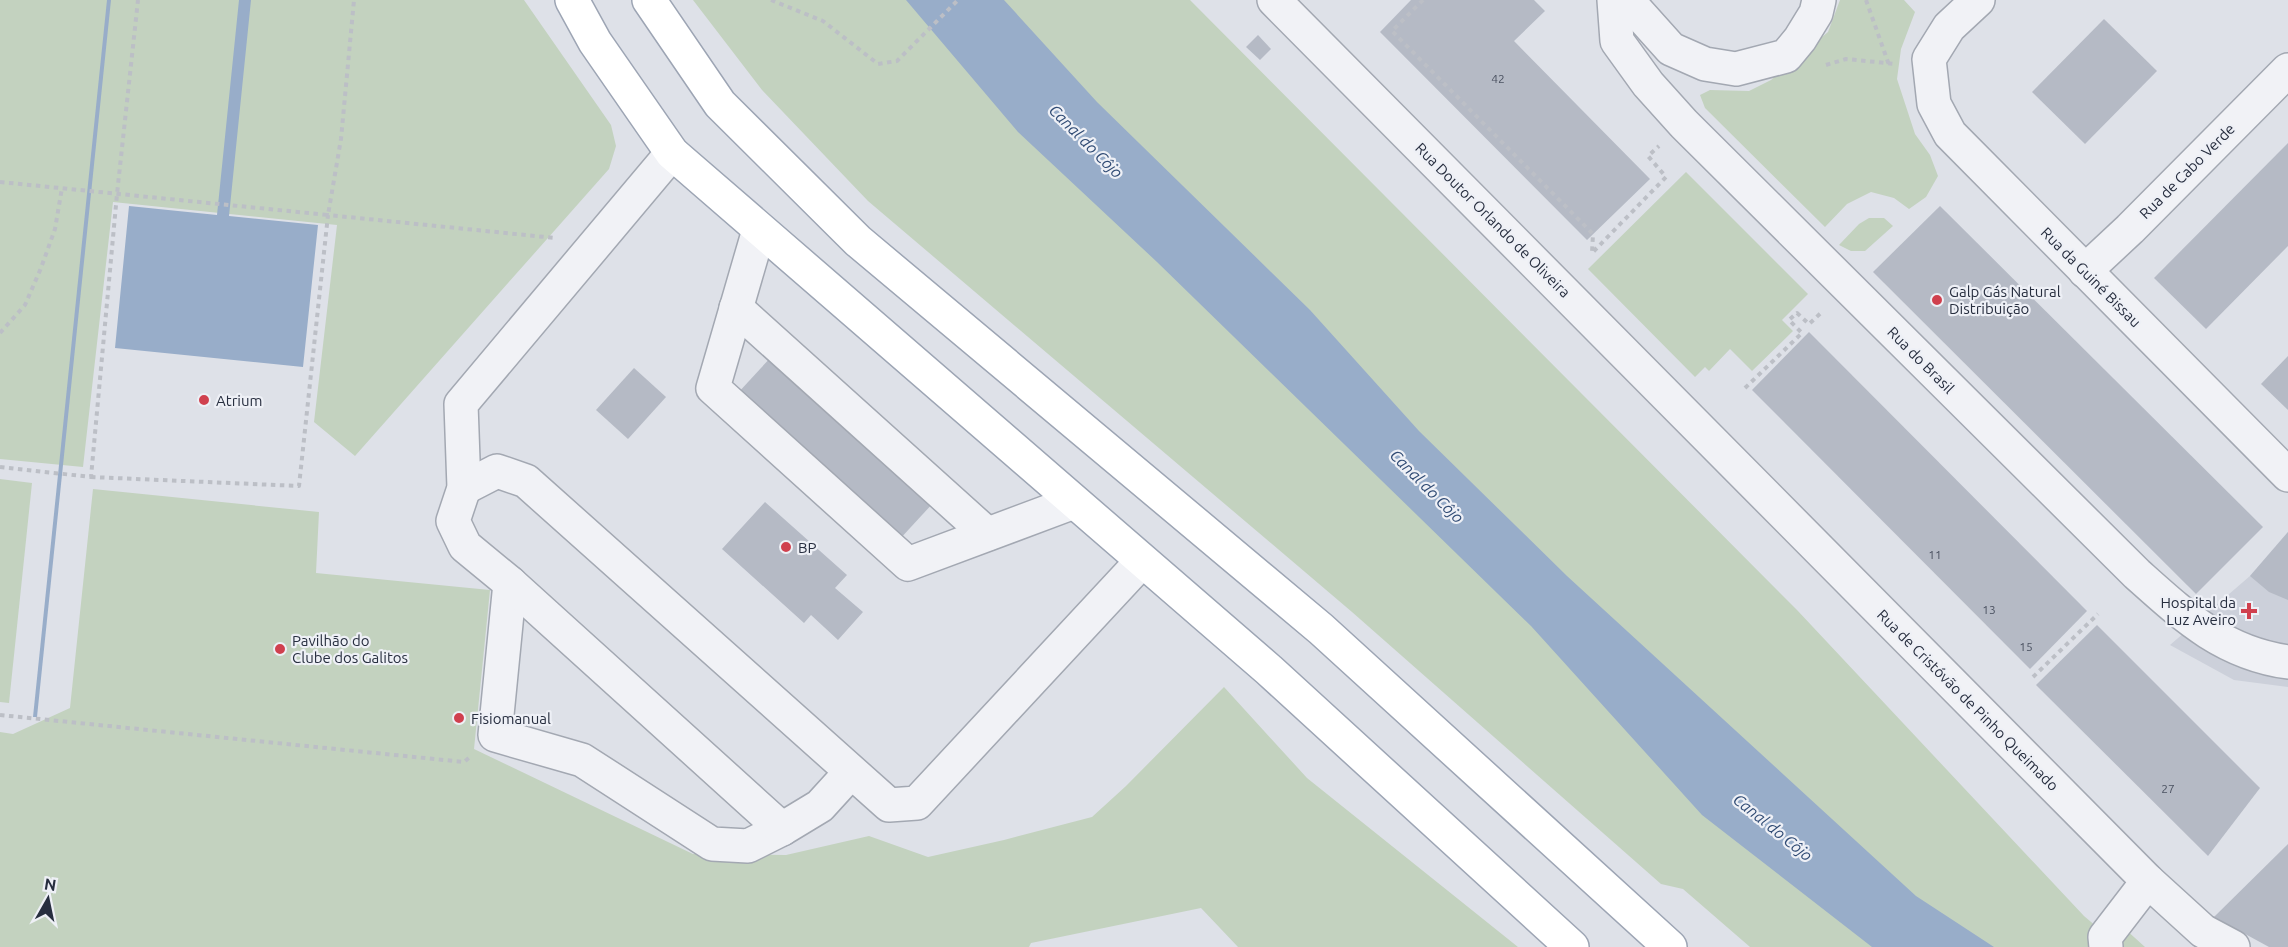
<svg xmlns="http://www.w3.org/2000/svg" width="2288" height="947" font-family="Ubuntu,sans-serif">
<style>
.built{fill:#ccd0da}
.green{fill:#c3d2bf}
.water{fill:#98adc9}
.building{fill:#b5bac5}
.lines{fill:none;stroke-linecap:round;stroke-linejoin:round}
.minor-casing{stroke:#a3a8b2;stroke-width:36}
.major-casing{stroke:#9da5b4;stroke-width:36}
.path{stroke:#bcbfc6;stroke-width:4;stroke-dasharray:4.5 4.5;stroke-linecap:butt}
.minor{stroke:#f1f2f6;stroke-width:33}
.major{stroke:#fff;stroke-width:33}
.poi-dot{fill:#d0404e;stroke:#eef0f6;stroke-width:2}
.labels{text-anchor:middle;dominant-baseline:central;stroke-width:4.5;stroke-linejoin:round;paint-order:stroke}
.number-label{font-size:12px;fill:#4a5160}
.street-label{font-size:15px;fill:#272e3f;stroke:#eef0f6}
.poi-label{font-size:15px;fill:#272e3f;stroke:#eef0f6;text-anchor:start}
.water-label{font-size:16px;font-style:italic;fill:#304b74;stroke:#eef0f6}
</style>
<rect width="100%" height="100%" fill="#dee1e8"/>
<path class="built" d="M2288,532V687L2234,680L2170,645L2250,576Z"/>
<g class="green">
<path d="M0,0H524L611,125L616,146L609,169L355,456L314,422L337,225L113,202L83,467L0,459Z"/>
<path d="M693,0H1190L1797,610L2084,916L2110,938L2124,928L2145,947H1750L1683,889L1661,884L1352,612L868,201L762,90Z"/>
<path d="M1840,0H1904L1915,12L1901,49L1897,79L1915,134L1930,155L1938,176L1926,197L1909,209L1894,198L1871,192L1847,204L1825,227L1705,108L1700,95L1710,90L1749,91L1771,80L1828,32Z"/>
<path d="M1686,172L1808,294L1782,320L1793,331L1752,371L1730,349L1709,371L1705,367L1695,377L1588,269Z"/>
<path d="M1869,218H1884L1893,226L1865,251H1851L1839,245L1859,224Z"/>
<path d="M0,479L32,483L9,703L0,702Z"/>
<path d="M93,489L319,512L316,573L490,590L474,749L693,854L786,855L869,836L928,857L1004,840L1092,817L1126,786L1224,687L1307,778L1518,947H1238L1201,908L1031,943L1029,947H0V732L13,734L70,708Z"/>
</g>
<g class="water">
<path d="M107,0H111L37,717H33Z"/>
<path d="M239,0H251L229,216L318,225L303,367L115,348L129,206L217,215Z"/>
<path d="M906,0H1004L1097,102L1310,310L1419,431L1567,576L1916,896L1994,947H1872L1702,815L1531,626L1157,262L1018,132Z"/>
</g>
<g class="building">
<path d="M1411,0H1534L1545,11L1514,41L1650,179L1587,240L1380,32Z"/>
<path d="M2104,19L2157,71L2085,144L2032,92Z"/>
<path d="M1258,35L1271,49L1260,60L1246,47Z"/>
<path d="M2288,143V246L2206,329L2154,278Z"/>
<path d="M1940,206L2263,527L2196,594L1873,272Z"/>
<path d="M1809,332L2087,611L2030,669L1752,390Z"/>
<path d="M772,356L934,502L899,540L737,394Z"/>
<path d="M2288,356V410L2261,384Z"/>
<path d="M634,368L666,397L628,439L596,410Z"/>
<path d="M765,502L847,575L835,588L863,612L838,640L811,615L804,623L722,549Z"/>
<path d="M2288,532V600L2269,592L2250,576Z"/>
<path d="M2097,625L2260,788L2208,856L2036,685Z"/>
<path d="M2288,844V947H2269L2214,917Z"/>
</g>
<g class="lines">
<defs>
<g id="minor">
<path d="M1274,0L2148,881L2203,931L2233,947"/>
<path d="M1614,0L1617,41L1648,84L1684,124L2137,574C2184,616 2223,653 2288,662"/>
<path d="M1627,0L1671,49L1705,64L1736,69L1786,56L1800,39L1816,13L1819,0"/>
<path d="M1978,0L1949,27L1929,59L1934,104L1950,134L2288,475"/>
<path d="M672,153L461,404L464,488L453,521L465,546L510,583L495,735L582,760L712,844L748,846L782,829L820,806L851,772"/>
<path d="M759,230L713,388L908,564L1074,502"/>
<path d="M2085,271L2130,229L2288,70"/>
<path d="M736,308L987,534"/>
<path d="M464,488L497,471L526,481L889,805L917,803L1142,561"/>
<path d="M510,583L782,829"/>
<path d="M2106,947L2105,937L2148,881"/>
</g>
<g id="major">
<path d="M572,0L595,42L672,153L1269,670L1572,947"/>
<path d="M649,0L720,104L858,241L1321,629L1670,947"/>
</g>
</defs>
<use href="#minor" class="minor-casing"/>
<use href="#major" class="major-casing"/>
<g class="path">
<path d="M771,0L823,21L878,64L897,61L958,0"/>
<path d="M1423,0L1392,31L1593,234L1592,253L1666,177L1648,156L1659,146"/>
<path d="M1866,0L1889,65"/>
<path d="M1826,65L1846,59L1896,64"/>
<path d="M0,182L328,215L341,139L354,0"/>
<path d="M0,333L25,305L41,268L55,229L62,188"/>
<path d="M1745,388L1802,333L1789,320L1797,313L1809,324L1822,312"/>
<path d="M0,467L91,477L117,194L138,0"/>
<path d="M91,477L299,486L328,215L555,238"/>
<path d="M2033,677L2098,614"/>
<path d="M0,715L464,762L470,757"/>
</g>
<use href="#minor" class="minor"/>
<use href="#major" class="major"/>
</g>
<g class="poi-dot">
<circle cx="1937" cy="300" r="6"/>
<circle cx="204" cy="400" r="6"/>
<circle cx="786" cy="547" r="6"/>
<path d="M2246 602h6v6h6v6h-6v6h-6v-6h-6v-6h6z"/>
<circle cx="280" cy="649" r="6"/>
<circle cx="459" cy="718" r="6"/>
</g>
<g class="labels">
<g class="number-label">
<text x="1498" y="78">42</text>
<text x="1935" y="554">11</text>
<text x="1989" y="609">13</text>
<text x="2026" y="646">15</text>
<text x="2168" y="788">27</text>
</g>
<g class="street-label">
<text transform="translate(2187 171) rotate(-45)">Rua de Cabo Verde</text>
<text transform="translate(1493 220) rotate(45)">Rua Doutor Orlando de Oliveira</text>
<text transform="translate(2091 277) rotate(45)">Rua da Guiné Bissau</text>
<text transform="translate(1921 360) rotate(45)">Rua do Brasil</text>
<text transform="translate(1968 700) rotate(45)">Rua de Cristóvão de Pinho Queimado</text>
</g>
<g class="poi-label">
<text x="1949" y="291">Galp Gás Natural<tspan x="1949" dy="17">Distribuição</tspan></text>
<text x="216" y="400">Atrium</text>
<text x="798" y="547">BP</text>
<text x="2236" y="602" text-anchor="end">Hospital da<tspan x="2236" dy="17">Luz Aveiro</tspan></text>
<text x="292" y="640">Pavilhão do<tspan x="292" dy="17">Clube dos Galitos</tspan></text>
<text x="471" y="718">Fisiomanual</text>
</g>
<g class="water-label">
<text transform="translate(1086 141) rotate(45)">Canal do Côjo</text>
<text transform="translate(1427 486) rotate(45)">Canal do Côjo</text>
<text transform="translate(1773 827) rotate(39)">Canal do Côjo</text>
</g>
</g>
<g transform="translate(48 899) rotate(9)" stroke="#eef0f6" stroke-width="4.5" paint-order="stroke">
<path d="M0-4.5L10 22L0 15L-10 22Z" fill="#272e3f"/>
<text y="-9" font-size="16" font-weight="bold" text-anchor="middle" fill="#272e3f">N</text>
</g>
</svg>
